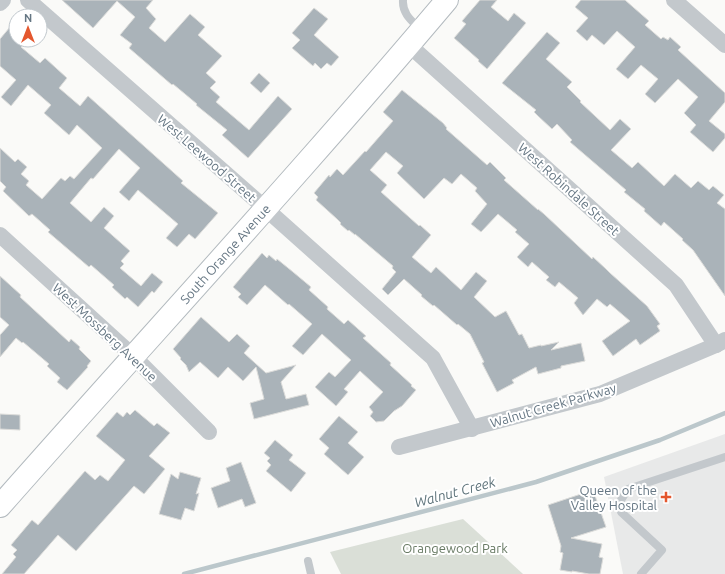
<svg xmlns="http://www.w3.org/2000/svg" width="725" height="574" font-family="Ubuntu,sans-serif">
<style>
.built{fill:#e8e9e9}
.green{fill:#dadfd7}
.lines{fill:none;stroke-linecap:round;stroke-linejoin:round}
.stream{stroke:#bbc7cb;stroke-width:4.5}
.building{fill:#aab3b9;stroke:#dcdcda}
.secondary-casing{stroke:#b3babf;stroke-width:24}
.lane{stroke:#c3c8cc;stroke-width:8}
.street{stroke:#c3c8cc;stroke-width:16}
.secondary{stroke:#fff;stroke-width:22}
.poi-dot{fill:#e4572e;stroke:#fff;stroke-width:1.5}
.labels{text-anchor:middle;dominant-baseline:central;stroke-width:4;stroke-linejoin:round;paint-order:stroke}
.street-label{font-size:13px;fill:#657683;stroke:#fff}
.poi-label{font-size:13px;fill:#657683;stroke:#fff;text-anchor:end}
.park-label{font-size:13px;fill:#687a64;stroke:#fff}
.water-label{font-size:14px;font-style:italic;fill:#60757c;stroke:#fff}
</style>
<rect width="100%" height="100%" fill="#fafaf8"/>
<path class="built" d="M725,434V574H623L604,477Z"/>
<path class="green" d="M463,519L523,574H341L330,552Z"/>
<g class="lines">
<path class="stream" d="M184,574L536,482L660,440L725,413"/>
</g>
<g class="building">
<path d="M62,0H153L146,8L156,19L149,28L165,42L190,14L205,27L198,35L222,56L206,73L216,82L210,88L220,97L216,102L249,130L278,96L292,109L248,158L222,135L227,130L196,105L197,104L173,84L172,85L129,48L132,44L120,35L135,17L117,1L93,28Z"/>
<path d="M480,0H497L491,7L508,21L514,13L526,23L487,69L478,61L479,60L454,38L466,24L462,21Z"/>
<path d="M581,0H625L649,21L645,25L661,39L663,37L668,40L670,37L681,47L678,50L725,93V102L709,121L725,134V138L713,152L690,132L696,125L684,113L698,97L678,79L655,103L645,94L658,79L641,65L628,79L616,69L635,47L617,31L604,45L592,35L587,41L576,31L588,18L575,7Z"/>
<path d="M314,8L328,19L314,35L339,57L331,66L327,63L321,69L315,63L313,66L292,48L300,40L292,33Z"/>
<path d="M10,27L16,33V40H28L21,47L40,63L45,58L67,78L59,88L80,106L88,96L183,181L181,183L218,213L195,239L189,234L177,247L166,238L178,224L138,190L129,201L119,192L140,168L119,149L93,179L91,178L70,203L91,222L104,207L114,216L104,228L130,251L121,261L124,264L120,268L141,286L152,273L163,282L154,293L152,291L138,307L127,297L125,299L112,287L114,285L91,265L89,267L48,232L50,230L32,214L29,216L3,191L6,187L0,181V148L15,162L18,159L27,167L21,174L29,181L26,185L42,199L61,178L65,181L70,176L74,179L102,148L77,125L69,135L44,113L51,105L28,85L11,106L1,97L16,80L0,66V39Z"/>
<path d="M547,32L560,43L546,59L572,82L567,87L581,101L580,102L610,130L620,119L631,129L611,150L632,168L638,162L664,186L675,174L691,188L698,181L709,190L713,186L724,195L717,203L725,209V296L693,250L682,240L683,239L664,222L661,226L644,211L645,209L624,192L626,190L570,142L572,140L557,124L552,129L538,116L534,112L536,110L502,83Z"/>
<path d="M259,73L270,83L261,93L250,83Z"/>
<path d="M402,90L443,123L447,128L446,129L487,165L490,162L506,178L504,180L538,210V209L544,214L592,259L593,257L606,269L610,273L647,306L660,324L657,326L660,331L640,345L636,339L613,356L602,341L630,321L610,304L607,307L597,299L583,315L574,303L578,298L559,282L555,287L546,280L549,277L532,262L528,267L517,257L529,244L515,232L517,230L498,214L481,232L471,224L487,204L475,191L477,188L461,174L452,184L444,178L424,199L397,173L403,166L386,152L370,170L387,185L381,192L419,226L420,225L431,235L412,257L431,273L436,267L461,290L476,272L487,281L474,297L495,317L506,311L519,335L522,334L529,348L541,345V346L559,342L551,350L581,343L585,361L561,366V368L538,374L536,367L512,380L514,383L497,392L482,363L484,362L470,334L458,324L457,325L434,305L433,306L421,296L422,295L404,279L388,295L382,289L396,272L392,268L393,266L355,234V235L349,230L348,231L340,224L341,223L337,219L316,200L318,197L314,193L329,175L330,177L337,169L343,175L365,151L366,152L393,121L383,112Z"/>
<path d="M262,253L267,258L269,255L276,261L277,259L293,272L311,287L309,290L328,307L327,309L344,324L348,320L366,336L363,338L391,363L390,365L412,385L411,386L416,390L402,406L394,411L384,421L376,422L370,416L373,412L369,407L383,392L360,371L344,389L348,392L336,406L315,387L329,372L335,377L351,360L322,334L303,355L292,346L312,324L289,304L288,305L265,285L247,305L238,297L241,294L233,287Z"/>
<path d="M0,276L21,295L20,297L69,342L71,339L80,347L79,349L91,361L87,366L88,367L67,390L57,382L60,378L47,366L49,364L23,342L22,343L16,338L0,357V335L9,325L0,317Z"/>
<path d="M201,317L229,342L237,334L250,346L244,353L266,373L296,365L281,382L286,399L306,394L309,405L254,419L250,403L264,399L256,367L243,381L228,367L218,378L200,362L189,372L186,365L180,359L181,358L173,349Z"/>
<path d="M135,410L154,426L157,423L170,433L149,456L165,469L144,494L134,486L76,551L58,535L24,574H2L16,557L13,554L17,550L11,545L32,520L38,525L85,471L95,480L100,475L108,481L125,460L96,436L117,412L123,417L127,412L130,415Z"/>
<path d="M0,414L20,415V430L0,429Z"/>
<path d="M339,416L358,432L348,443L364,457L348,475L324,454L329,448L319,439Z"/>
<path d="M275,440L293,455L289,460L306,473L291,492L266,471L271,465L267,461L270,458L264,453Z"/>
<path d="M241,462L256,503L245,507L242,499L218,508L211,488L230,481L226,468Z"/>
<path d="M180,472L201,478L196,494L199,493L194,511L185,508L181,520L159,514L171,474L178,479Z"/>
<path d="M593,490L606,527L571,538L602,544L599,557L603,558L600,574H589L572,571V572L560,570L563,553L560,552L561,546L548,505Z"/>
</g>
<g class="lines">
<defs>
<g id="secondary">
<path id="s1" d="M0,506C149,337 302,172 447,0"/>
</g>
</defs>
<use href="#secondary" class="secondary-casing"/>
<g class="lane">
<path d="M403,0C402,14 412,21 421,30"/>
<path d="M308,561L311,574"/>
<path d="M641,574L662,550L621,512V500L628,489L725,457"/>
</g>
<g class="street">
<path d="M28,0L266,209L433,358L472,429"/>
<path d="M674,0L725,45"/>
<path d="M0,3L3,0"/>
<path d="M409,45L676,285L716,345"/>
<path d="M0,235L133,356L209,432"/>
<path d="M399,447L600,394L716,345L725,340"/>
</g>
<use href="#secondary" class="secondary"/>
</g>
<path class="poi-dot" d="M664 491h4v4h4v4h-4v4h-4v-4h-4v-4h4z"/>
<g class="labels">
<g class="street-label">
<text transform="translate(207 158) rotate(41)">West Leewood Street</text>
<text transform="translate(569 189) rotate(42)">West Robindale Street</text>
<text stroke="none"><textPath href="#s1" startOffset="338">South Orange Avenue</textPath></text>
<text transform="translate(105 332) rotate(43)">West Mossberg Avenue</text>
<text transform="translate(553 405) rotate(-16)">Walnut Creek Parkway</text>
</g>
<g class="poi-label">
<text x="657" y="490">Queen of the<tspan x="657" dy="15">Valley Hospital</tspan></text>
</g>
<g class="park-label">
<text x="455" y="548">Orangewood Park</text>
</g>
<g class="water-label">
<text transform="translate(455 492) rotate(-15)">Walnut Creek</text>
</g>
</g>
<g transform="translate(28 28)"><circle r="19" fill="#ffffff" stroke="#c1c8cd"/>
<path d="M0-3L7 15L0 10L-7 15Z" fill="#e4572e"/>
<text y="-6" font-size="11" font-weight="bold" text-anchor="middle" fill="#657683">N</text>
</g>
</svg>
